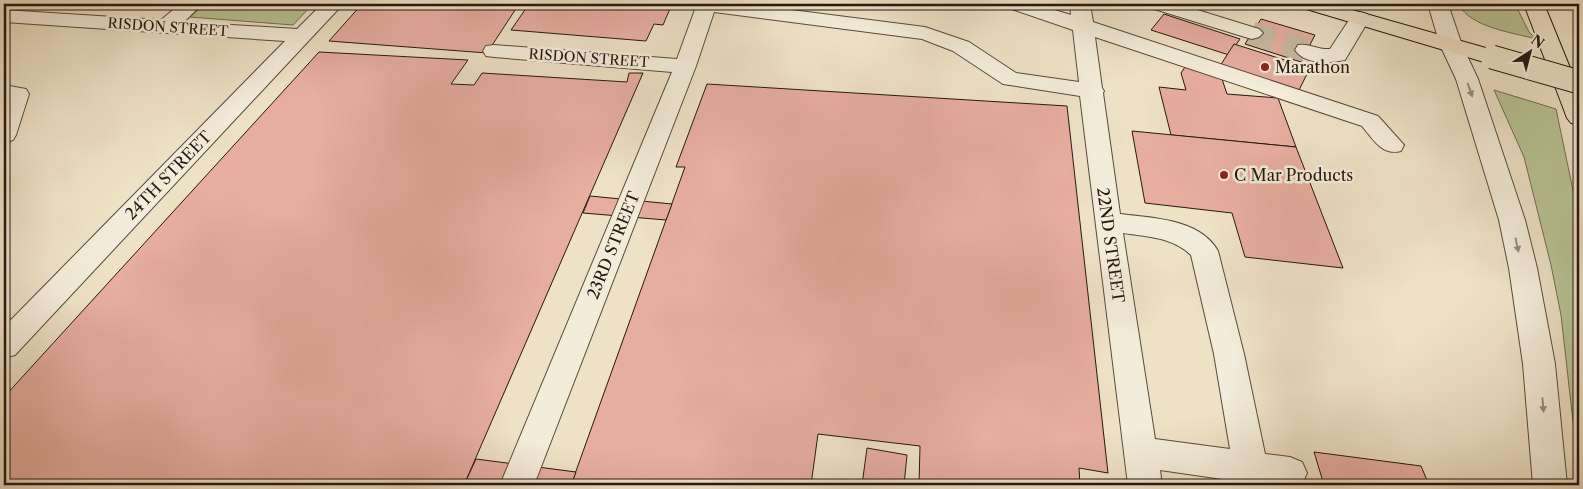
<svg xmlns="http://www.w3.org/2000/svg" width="1583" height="489" font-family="'Libre Caslon Text',serif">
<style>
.green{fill:#b8c395;stroke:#6f6e53}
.building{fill:#e7ada0;stroke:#261811}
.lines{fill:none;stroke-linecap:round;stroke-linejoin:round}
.minor-tunnel{stroke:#c5b9a2;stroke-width:23;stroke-dasharray:23 11;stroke-linecap:butt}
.minor-casing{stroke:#584a3e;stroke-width:2}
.major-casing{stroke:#261811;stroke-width:2}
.highway-casing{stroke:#261811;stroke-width:2}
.minor{fill:#f3ecda;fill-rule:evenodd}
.major{fill:#ede1c6;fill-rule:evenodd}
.highway{fill:#ede1c6;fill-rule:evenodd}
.major-bridge-casing{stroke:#261811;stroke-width:25;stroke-linecap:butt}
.major-bridge{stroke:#ede1c6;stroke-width:23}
.oneway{fill:#978d80}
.poi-dot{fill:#8f2418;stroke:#f3ecda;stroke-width:2}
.labels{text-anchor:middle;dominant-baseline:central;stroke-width:5;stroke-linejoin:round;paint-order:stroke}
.far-street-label{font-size:14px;fill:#261811;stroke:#f3ecda}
.poi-label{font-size:16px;fill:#261811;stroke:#f3ecda;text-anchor:start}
.street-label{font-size:16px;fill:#261811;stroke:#f3ecda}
</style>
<rect width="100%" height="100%" fill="#ede1c6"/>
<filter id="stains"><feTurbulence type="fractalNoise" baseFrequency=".004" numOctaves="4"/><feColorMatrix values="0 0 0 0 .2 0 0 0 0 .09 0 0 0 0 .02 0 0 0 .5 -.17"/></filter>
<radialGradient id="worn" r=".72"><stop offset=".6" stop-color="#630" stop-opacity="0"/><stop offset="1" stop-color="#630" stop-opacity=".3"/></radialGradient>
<g class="green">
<path d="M205,4H313L293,25L190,17Z"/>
<path d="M1458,4H1515L1529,32L1536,39C1511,32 1472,28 1458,4Z"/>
<path d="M1494,90L1556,109L1579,219V475L1561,315L1551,265L1524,157Z"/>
</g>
<g class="building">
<path d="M362,4H519L487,53L329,41Z"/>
<path d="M529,4H672L663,25L654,24L646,41L511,30Z"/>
<path d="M1030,4H1058V13Z"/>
<path d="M1164,14L1240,39L1229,55L1151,30Z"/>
<path d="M1261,19L1315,35L1301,62L1245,44Z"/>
<path d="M1234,44L1310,68L1298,92L1220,66Z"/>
<path d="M319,52L468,60L451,84L474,85L482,73L627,82L629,73H643L464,485H4V397Z"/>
<path d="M1185,67L1222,79L1227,94L1278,98L1296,147L1171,135L1159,87L1186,90L1181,73Z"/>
<path d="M707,84L1067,106L1108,473L1079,468L1080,485H919L920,446L818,434L811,485H571L685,167H676Z"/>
<path d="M1132,131L1296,147L1343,268L1245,257L1232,213L1145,203Z"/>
<path d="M590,196L672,204L666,220L583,213Z"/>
<path d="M867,448L907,455L904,485H862Z"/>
<path d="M1314,452L1421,466L1429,485H1324Z"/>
<path d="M476,459L576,472L571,485H464Z"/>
</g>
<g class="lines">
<path class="minor-tunnel" d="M1252,33L1306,50"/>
<defs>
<g id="minor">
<path d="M180,4H202L184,22L297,29L322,4H343L15,355L4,358V327L285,41L4,22V10L161,20Z"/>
<path d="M697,4H744L925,27L969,42L1016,73L1079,82L1073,30L1009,8L1006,4H1035L1071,15L1070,4H1090L1093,22L1378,116L1404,145L1401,151C1382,156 1373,139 1362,126L1095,37L1102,88L1104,91L1103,93L1120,214C1153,218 1200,219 1218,251L1244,354L1265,454L1290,457L1302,462L1307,473L1302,484L1237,485L1236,481L1160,470L1162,485H1128L1080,96L1003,84L953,51L922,39L714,12L696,66L534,485H500L672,72L494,57L486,56L483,51L486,46L494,45L677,59ZM1123,233C1148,237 1172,237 1191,255L1214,354L1230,449L1155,439Z"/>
<path d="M1148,4H1178L1259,29L1263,33L1259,37L1252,39L1245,37L1151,8Z"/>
<path d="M1428,4H1448L1462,45L1478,79L1525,220L1537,268L1555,364L1567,485H1533L1523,364L1509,268L1499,220L1456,79L1440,45Z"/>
<path d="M1360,12L1367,14L1370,18L1345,60C1329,63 1305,65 1295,50L1298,45C1310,43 1318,50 1330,49L1353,14Z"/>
<path d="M4,85L26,89L29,94L16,135L13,140L4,143Z"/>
</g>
<path id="major" d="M1300,4H1331L1500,52L1503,57L1500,62L1492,64L1484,62L1303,8Z"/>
<path id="highway" d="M1524,4H1544L1579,90V125L1571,123L1567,118Z"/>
</defs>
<use href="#minor" class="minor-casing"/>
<use href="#major" class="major-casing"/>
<use href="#highway" class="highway-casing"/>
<use href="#minor" class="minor"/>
<use href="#major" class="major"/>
<use href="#highway" class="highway"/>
<defs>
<path id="major-bridge" d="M1492,57L1579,82"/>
</defs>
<use href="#major-bridge" class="major-bridge-casing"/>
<use href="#major-bridge" class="major-bridge"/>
</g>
<defs><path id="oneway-solid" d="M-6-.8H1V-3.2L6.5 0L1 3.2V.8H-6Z" transform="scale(1.25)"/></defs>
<g class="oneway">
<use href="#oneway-solid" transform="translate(1470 90) rotate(71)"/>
<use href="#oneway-solid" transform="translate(1517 245) rotate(78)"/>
<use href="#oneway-solid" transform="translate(1543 405) rotate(85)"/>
</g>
<g class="poi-dot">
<circle cx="1265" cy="67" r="5"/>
<circle cx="1224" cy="175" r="5"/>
</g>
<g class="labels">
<g class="far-street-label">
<text transform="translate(168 27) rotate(4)">RISDON STREET</text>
<text transform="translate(589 58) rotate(4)">RISDON STREET</text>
</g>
<g class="poi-label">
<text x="1275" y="67">Marathon</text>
<text x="1234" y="175">C Mar Products</text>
</g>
<g class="street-label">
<text transform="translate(168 175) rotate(-46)">24TH STREET</text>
<text transform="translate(613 245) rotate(-68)">23RD STREET</text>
<text transform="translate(1111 245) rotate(82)">22ND STREET</text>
</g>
</g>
<rect width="1583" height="489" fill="none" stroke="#ede1c6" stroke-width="20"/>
<rect x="5" y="5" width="1573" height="479" fill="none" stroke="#261811" stroke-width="2.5"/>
<rect x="10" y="10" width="1563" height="469" fill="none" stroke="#261811"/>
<g transform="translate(1530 52) rotate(36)" stroke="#f3ecda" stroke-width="4" paint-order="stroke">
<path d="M0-4L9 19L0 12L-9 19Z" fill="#261811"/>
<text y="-8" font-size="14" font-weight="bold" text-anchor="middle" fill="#261811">N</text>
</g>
<rect width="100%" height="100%" filter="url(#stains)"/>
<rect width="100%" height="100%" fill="url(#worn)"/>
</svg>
